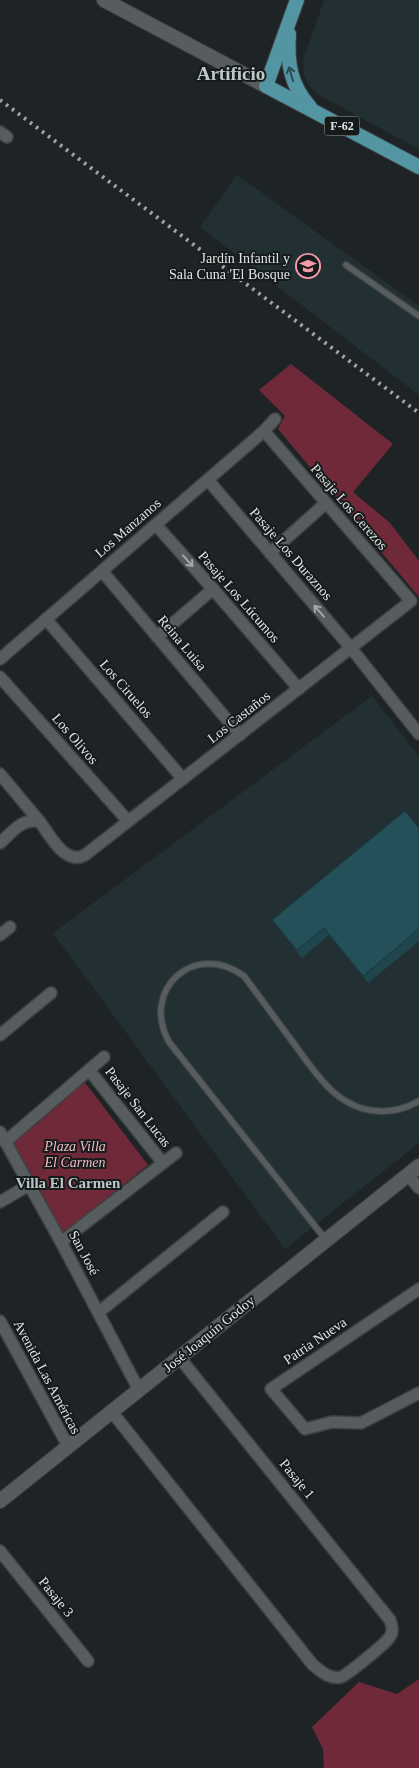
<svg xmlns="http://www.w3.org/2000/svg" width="419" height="1768" font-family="Georgia,serif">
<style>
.built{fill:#233033}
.green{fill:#6f2939}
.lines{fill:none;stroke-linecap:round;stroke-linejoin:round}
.service-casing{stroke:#3c4142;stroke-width:8}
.minor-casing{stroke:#3c4142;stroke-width:14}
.tertiary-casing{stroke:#3c4142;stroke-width:16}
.secondary-casing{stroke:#3c4142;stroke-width:16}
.primary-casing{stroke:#3c4142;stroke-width:16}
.service{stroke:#575d5f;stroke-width:5.5}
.minor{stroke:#575d5f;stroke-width:11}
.tertiary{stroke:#575d5f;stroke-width:14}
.secondary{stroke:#575d5f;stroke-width:14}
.primary{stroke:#5395a3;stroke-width:14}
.rail{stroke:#a0a5a6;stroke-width:4;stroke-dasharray:2.5 5;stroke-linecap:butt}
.wall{fill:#1f454d}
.building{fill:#245059;stroke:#19383e}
.oneway{stroke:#2e4b51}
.oneway2{stroke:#a3a8a9}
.labels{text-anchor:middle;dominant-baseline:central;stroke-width:4;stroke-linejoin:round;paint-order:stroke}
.shield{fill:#151a1b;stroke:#a4a8a9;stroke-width:1}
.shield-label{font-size:12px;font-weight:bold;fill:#e1e5e6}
.poi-label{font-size:14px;fill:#e1e5e6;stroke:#151a1b;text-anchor:end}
.street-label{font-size:14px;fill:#e1e5e6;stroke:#151a1b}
.park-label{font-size:14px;font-style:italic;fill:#f1bbc3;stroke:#151a1b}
.neighbourhood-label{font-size:15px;font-weight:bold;fill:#bfc7c8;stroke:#151a1b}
.district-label{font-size:19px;font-weight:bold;fill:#bfc7c8;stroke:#151a1b}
</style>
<rect width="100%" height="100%" fill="#1e2425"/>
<g class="built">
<path d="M324,0H419V149L317,94L310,87L304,75L303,61Z"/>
<path d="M237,175L419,306V395L200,227Z"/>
<path d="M372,696L419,756V1143L285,1249L53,933Z"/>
</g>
<g class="green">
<path d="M291,364L393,444L353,492L390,523L419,561V597L278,429L285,416L259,390Z"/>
<path d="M83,1080L148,1165L62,1234L9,1140Z"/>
<path d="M419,1679V1768H324L323,1749L312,1727L359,1682L397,1694Z"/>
</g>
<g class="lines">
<defs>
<g id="service">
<path d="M346,265L419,316"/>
<path d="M326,1240L169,1042C140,989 195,940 244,976C260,998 276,1019 292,1041C315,1072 336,1109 378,1111C393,1112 407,1108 419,1101"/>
</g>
<g id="minor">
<path d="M0,132L7,137"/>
<path d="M208,480L351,648L419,734"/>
<path d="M156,525L213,589L299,689"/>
<path d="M270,553L326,503"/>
<path d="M102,571L240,735"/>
<path d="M46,619L183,779"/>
<path d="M157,637L213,589"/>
<path d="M0,659L264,431L275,419"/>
<path d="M0,677L128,821"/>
<path d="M0,774L40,822"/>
<path d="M0,843C12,832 23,817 40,822C50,835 65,866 85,855L411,601L264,431"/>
<path d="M0,935L10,927"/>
<path d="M0,1035L51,993"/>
<path d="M89,1070L163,1163"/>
<path d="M0,1132L61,1242L139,1390"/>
<path d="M5,1142L104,1057"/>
<path d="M408,1175L419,1188"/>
<path d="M0,1202L29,1185"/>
<path d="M61,1242L176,1153"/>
<path d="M419,1289L271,1389L305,1429L332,1422L361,1423L419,1393"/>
<path d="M99,1312L223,1212"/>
<path d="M0,1321L68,1446"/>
<path d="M112,1412L313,1665C321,1671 330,1680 341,1677C347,1675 385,1644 389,1638C394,1632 392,1626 390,1620L179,1357"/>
<path d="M0,1551L88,1661"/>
</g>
<path id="tertiary" d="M0,1501L419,1166"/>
<path id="secondary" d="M104,0L266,86"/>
<g id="primary">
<path d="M297,0L266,86L419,167"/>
<path d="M289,34C287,62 290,85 310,107"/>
</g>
</defs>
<use href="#service" class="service-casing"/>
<use href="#minor" class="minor-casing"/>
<use href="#tertiary" class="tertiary-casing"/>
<use href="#secondary" class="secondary-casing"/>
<use href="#primary" class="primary-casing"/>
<use href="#service" class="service"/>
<use href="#minor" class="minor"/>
<use href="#tertiary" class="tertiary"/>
<use href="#secondary" class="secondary"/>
<use href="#primary" class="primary"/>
<path class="rail" d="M0,100L419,413"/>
</g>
<path class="wall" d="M419,828V941L368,983L329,935L302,958L272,920Z"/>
<path class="building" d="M405,811L419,828V929L363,976L324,928L297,950L272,920Z"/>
<defs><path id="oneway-shaft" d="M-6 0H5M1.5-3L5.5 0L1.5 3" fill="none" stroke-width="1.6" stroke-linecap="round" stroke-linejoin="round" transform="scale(1.25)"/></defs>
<use class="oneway" href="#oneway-shaft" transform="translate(291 74) rotate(-106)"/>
<g class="oneway2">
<use href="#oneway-shaft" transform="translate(188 561) rotate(48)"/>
<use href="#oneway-shaft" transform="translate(319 611) rotate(-131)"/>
</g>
<defs>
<symbol id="school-ring" viewBox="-11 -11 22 22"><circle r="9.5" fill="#151a1b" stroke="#f39aa9" stroke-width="1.5"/><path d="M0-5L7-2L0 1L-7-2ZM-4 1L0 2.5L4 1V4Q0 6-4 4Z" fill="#f39aa9"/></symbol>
</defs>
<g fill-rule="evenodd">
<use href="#school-ring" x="294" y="252" width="28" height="28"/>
</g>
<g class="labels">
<rect class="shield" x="324.5" y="116.5" width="35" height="19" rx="4"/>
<g class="shield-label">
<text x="342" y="126">F-62</text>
</g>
<g class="poi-label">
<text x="290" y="258">Jardín Infantil y<tspan x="290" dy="16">Sala Cuna 'El Bosque</tspan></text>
</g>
<g class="street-label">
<text transform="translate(349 507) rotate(49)">Pasaje Los Cerezos</text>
<text transform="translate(128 528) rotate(-41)">Los Manzanos</text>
<text transform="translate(291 554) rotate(49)">Pasaje Los Duraznos</text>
<text transform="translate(239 597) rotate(49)">Pasaje Los Lúcumos</text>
<text transform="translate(182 643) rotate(50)">Reina Luisa</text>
<text transform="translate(126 689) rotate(49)">Los Ciruelos</text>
<text transform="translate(239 717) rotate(-38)">Los Castaños</text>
<text transform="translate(75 739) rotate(49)">Los Olivos</text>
<text transform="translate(138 1107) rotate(52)">Pasaje San Lucas</text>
<text transform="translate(84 1253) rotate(62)">San José</text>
<text transform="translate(209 1334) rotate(-39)">José Joaquín Godoy</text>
<text transform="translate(315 1341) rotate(-34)">Patria Nueva</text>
<text transform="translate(47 1377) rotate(62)">Avenida Las Américas</text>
<text transform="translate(297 1479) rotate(51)">Pasaje 1</text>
<text transform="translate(56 1597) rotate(51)">Pasaje 3</text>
</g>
<g class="park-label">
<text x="75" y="1146">Plaza Villa<tspan x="75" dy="16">El Carmen</tspan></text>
</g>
<g class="neighbourhood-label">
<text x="68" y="1183">Villa El Carmen</text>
</g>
<g class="district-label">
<text x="231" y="73">Artificio</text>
</g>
</g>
</svg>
